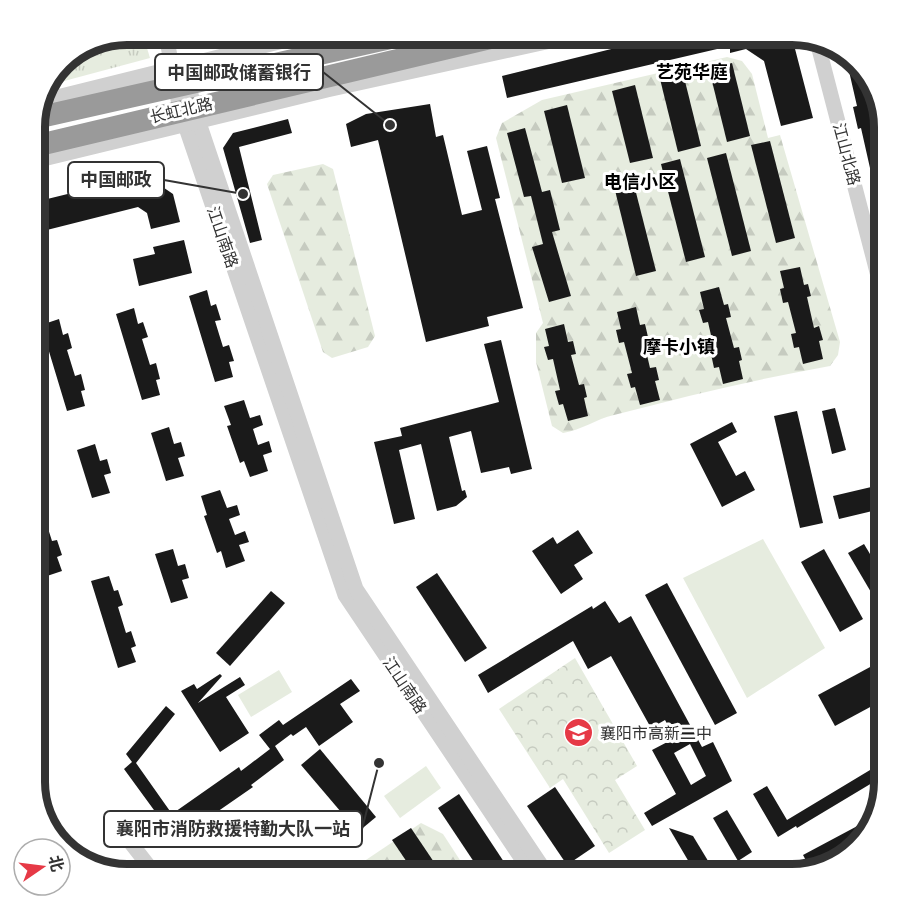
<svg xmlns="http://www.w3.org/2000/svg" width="919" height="909" font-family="Manrope,'Noto Sans SC',sans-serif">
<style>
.grass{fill:url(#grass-tufts)}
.forest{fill:url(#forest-firs)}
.park{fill:url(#park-crowns)}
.pitch{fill:#e6ecdf}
.building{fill:#1a1a1a;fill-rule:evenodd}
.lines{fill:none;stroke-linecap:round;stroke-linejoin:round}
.minor{stroke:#d0d0d0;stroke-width:15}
.highway{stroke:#9a9a9a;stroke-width:22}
.labels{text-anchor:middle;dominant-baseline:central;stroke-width:6;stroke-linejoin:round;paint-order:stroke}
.street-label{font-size:16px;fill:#333;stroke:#fff}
.poi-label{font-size:16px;fill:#333;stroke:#fff;text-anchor:start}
.neighbourhood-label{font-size:18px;font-weight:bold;fill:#000;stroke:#fff}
.rim{fill:none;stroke:#333;stroke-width:8}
.leader{fill:none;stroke:#333;stroke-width:2}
.callout-dot{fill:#333;stroke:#fff;stroke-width:2}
.callout{fill:#fff;stroke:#333;stroke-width:2}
.callout-label{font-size:18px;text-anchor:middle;font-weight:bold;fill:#333}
</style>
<defs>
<pattern id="grass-tufts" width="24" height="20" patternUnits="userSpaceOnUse" patternTransform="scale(1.5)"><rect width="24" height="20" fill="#e6ecdf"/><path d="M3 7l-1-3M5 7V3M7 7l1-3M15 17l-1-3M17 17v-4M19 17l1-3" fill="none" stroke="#c6cbc0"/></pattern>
<pattern id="forest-firs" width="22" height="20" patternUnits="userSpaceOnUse" patternTransform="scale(1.5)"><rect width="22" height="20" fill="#e6ecdf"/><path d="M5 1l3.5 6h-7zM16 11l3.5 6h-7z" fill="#c6cbc0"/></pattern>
<pattern id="park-crowns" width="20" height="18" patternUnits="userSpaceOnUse" patternTransform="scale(1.5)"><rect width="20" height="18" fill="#e6ecdf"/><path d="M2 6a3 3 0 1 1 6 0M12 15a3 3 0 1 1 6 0" fill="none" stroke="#c6cbc0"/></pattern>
</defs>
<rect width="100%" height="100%" fill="#fff"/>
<path class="grass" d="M127,35H143L150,58L53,84L66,58Z"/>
<g class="forest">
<path d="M727,57L742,61L752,74L768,138L780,135L840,342L838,355L830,366C757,379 686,396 614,415C596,419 582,430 563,433L552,426L536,362V333L543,323L496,138L502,123L542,100Z"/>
<path d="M323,164L333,169L375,336L368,347L332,358L323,352L267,184L273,175Z"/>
<path d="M421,823L443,834L469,874H345Z"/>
</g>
<path class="park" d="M575,658L637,766L615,780L645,830L609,853L563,779L550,788L499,709Z"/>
<g class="pitch">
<path d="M763,539L825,648L747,698L683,578Z"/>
<path d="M279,670L292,692L251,717L238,695Z"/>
<path d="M426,766L441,788L400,818L384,796Z"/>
</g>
<g class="building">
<path d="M668,35H780L794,45L813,118L781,126L764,61L746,49L730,53V46L507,98L502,76Z"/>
<path d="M846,58L861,66L883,123L874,125L884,172V216L881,217L861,128L858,129L853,107L857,106Z"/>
<path d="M732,63L750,136L727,142L709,69Z"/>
<path d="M683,73L701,146L678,152L660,79Z"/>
<path d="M635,85L653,158L630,163L612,91Z"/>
<path d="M430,104L436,137L443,135L462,215L482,210L467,151L487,146L500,198L495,199L523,308L487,317L489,326L426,342L378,140L351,147L346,124L366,114Z"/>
<path d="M567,105L585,178L562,183L544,111Z"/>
<path d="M288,119L292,133L239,147L262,240L250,243L223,148L233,133Z"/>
<path d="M525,128L542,192L550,190L560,230L552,232L571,296L549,302L532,247L543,244L531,196L524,197L507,133Z"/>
<path d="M770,141L795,238L776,243L751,145Z"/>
<path d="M726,153L751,251L732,256L707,158Z"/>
<path d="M680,159L705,257L686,262L661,164Z"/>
<path d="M631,173L656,271L636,276L612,178Z"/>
<path d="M145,175L173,194L180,222L151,229L147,213L138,207L35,233V202Z"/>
<path d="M184,240L192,273L139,286L133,259L155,254L153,247Z"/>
<path d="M800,267L804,285L808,284L811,296L807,297L814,328L819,326L823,340L819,341L823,359L803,364L799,347L794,348L791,334L796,333L788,302L783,303L780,289L784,288L780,271Z"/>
<path d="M719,287L724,305L728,304L731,317L726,318L734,348L739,347L742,360L739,361L743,379L723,384L719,367L714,368L711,354L715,353L708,322L703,323L699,310L704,309L700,292Z"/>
<path d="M207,290L211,306L216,304L221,320L215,321L223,347L229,345L234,361L229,362L233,377L215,382L189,296Z"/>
<path d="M636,307L640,325L645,324L648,337L643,338L650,368L656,367L659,380L655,381L660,400L640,405L635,387L631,388L627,374L632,373L624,342L619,343L616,330L621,329L617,312Z"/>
<path d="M134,308L138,324L143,322L148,337L142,339L150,365L156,363L160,379L156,380L160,395L142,400L116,314Z"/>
<path d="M59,319L63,335L68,333L72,348L67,350L75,376L81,374L85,390L81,391L85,406L67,411L41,325Z"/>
<path d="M564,324L568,342L573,341L576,354L571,355L579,385L584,384L587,397L584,398L588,416L568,421L563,404L559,405L555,391L560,390L553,359L548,360L544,347L549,346L545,329Z"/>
<path d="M501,340L532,469L511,474L509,467L481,473L471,431L449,437L462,491L465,490L467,497L456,506L437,511L421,444L399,450L415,519L394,524L374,442L402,436L400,428L499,402L484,344Z"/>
<path d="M244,400L250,418L260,415L263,425L253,429L258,445L269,441L272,452L263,455L268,471L250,477L244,461L240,463L227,426L231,425L224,406Z"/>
<path d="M835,408L846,450L832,454L822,411Z"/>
<path d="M797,411L823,523L800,528L774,416Z"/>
<path d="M732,422L737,432L718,442L736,476L745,471L755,490L722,507L690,444Z"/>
<path d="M169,427L174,444L181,442L185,456L178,458L184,476L166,481L151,433Z"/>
<path d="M95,444L100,461L107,459L111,473L104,475L110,493L92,498L77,450Z"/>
<path d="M884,484L885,508L839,519L833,496Z"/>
<path d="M220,490L227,508L237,505L240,515L229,519L235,535L245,531L249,542L239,545L245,561L226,568L221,551L217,553L204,516L207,515L201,496Z"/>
<path d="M45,499L49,514L44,516L52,541L57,540L62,555L57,557L62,571L44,577L35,546V502Z"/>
<path d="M578,530L593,553L574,565L583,579L561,594L532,551L553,537L557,544Z"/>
<path d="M864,544L885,579V616L848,553Z"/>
<path d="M173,549L178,566L185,564L189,578L182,580L188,598L171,603L155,554Z"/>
<path d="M824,549L863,619L840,632L801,562Z"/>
<path d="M437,573L487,648L465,662L416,587Z"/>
<path d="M109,576L114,591L118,590L123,605L118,607L126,633L131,631L136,646L131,648L136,662L118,668L91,581Z"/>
<path d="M667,583L737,713L715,725L645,595Z"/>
<path d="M271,591L285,603L230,666L216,653Z"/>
<path d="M605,601L619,623L631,616L702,747L713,742L732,781L652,826L644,813L676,794L652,750L675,738L665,720L651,728L611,656L588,669L573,641L488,693L478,675L592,606L593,609ZM690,744L706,776L691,785L674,753Z"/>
<path d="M885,659V699L835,726L818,695Z"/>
<path d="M220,674L222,676L198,703L240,677L245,685L226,697L249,733L220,752L181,691L194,684L197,689Z"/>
<path d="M351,679L360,691L340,704L353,722L319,746L306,727L293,736L291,734L275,746L284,760L251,785L253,787L188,832L182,823L170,832L124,769L132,762L126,754L166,706L175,714L136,763L172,814L239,767L241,771L270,749L259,735L279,720L283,725Z"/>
<path d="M320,749L376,817L358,832L301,765Z"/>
<path d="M885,761L881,799L872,783L797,828L796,826L778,837L753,794L767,786L787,820Z"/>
<path d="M555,787L595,846L567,865L527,806Z"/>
<path d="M459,794L512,874H482L438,808Z"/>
<path d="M727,810L752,852L738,861L713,818Z"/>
<path d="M878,815L853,851L810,868L803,855Z"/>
<path d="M411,828L442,874H415L392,840Z"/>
<path d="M669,828L693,836L716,874H696Z"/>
<path d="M624,861L632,874H602Z"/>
</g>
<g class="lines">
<g class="minor">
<path d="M166,35L180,110L345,595L532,874"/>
<path d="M818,45L884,299"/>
<path d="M182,77L189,85L194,108L356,589L547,874"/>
<path d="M45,100L307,35"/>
<path d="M35,161L327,90L578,35"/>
<path d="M867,231L884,226"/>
<path d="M116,824L155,874"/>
</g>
<g class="highway">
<path d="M36,118L404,35"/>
<path d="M35,146L503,35"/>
</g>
</g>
<defs>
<symbol id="school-disc" viewBox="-11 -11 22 22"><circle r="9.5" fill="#e63946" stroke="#fff"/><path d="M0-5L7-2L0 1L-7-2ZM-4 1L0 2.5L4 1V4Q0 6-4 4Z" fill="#fff"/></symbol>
</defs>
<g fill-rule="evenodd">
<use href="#school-disc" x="562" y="716" width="33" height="33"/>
</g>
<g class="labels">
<g class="street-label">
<text transform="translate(181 110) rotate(-13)">长虹北路</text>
<text transform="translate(847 154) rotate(75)">江山北路</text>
<text transform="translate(223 237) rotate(71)">江山南路</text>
<text transform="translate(405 685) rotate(56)">江山南路</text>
</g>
<g class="poi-label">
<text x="600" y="733">襄阳市高新二中</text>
</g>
<g class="neighbourhood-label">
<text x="692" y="71">艺苑华庭</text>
<text x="640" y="181">电信小区</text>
<text x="679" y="346">摩卡小镇</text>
</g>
</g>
<path d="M0 0H919V909H0ZM127 45H792A82 82 0 0 1 874 127V782A82 82 0 0 1 792 864H127A82 82 0 0 1 45 782V127A82 82 0 0 1 127 45Z" fill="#fff" fill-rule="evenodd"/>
<path class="rim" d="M127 45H792A82 82 0 0 1 874 127V782A82 82 0 0 1 792 864H127A82 82 0 0 1 45 782V127A82 82 0 0 1 127 45Z"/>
<path class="leader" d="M390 125L323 72M243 194L164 180M379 763L362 829"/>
<g class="callout-dot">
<circle cx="390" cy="125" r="6"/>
<circle cx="243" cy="194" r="6"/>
<circle cx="379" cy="763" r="6"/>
</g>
<g class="callout">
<rect x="155" y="54" width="168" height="36" rx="6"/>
<rect x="68" y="162" width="96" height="36" rx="6"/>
<rect x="104" y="811" width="258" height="36" rx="6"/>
</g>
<g class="callout-label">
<text x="239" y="79">中国邮政储蓄银行</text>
<text x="116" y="186">中国邮政</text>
<text x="233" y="835">襄阳市消防救援特勤大队一站</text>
</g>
<g transform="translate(42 867) rotate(76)"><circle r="28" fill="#ffffff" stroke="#adadad" stroke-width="1.5"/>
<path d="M0-4.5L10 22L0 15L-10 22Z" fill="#e63946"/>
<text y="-9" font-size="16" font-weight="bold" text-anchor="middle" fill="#333333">北</text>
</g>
</svg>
